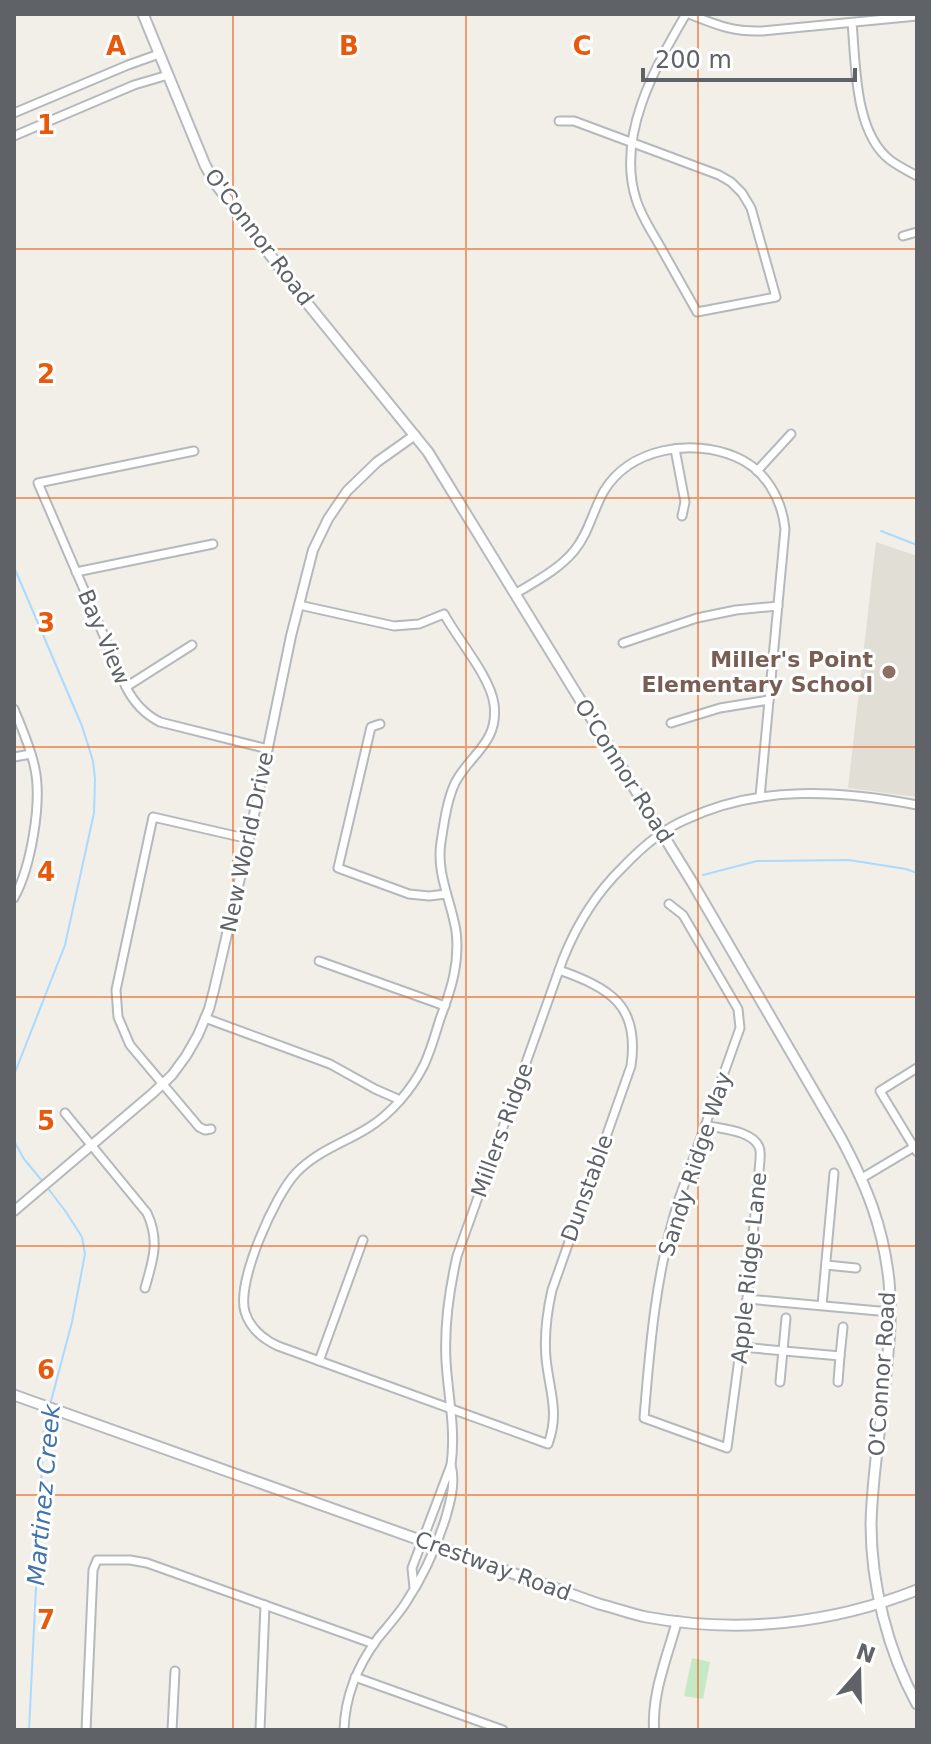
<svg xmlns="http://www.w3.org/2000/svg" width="931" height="1744" font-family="'DejaVu Sans',sans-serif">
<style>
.education{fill:#e1ded6}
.green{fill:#c5e8c5}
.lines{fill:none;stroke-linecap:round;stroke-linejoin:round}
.stream{stroke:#aadaff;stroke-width:2}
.minor-casing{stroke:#b5b8bc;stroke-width:11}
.tertiary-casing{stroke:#b5b8bc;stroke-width:12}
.secondary-casing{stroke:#b6babf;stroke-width:13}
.minor{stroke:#fff;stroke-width:7}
.tertiary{stroke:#fff;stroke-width:8}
.secondary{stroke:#fff;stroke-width:9}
.grid{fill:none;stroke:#e8590c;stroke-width:2;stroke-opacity:0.55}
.education-dot{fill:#8d6e63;stroke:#fff;stroke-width:3}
.labels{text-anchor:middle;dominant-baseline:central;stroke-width:6;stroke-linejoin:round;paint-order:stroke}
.street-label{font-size:22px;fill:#5f6368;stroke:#fff}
.education-label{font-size:22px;font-weight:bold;fill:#785e54;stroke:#fff;text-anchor:end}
.water-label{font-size:24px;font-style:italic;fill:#4174aa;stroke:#fff}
.grid-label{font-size:26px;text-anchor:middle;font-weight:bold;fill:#e8590c;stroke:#fff;stroke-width:6;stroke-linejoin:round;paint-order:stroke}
</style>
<rect width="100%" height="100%" fill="#f1efe8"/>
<path class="education" d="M876,542L917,556V797L848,788Z"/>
<path class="green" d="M692,1658L710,1662L703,1699L684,1696Z"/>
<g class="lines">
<g class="stream">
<path d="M881,531L917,545"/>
<path d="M14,567L82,726L93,761L95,779L94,813L65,945L14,1075"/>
<path d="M703,875L757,861L849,860L906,869L917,873"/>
<path d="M14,1141L24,1159L43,1182"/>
<path d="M47,1187L66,1212L82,1237L85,1254L72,1322L50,1405"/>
<path d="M29,1730L44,1424L48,1411"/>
</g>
<defs>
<g id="minor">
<path d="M689,14C717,25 732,32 762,31L917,16"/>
<path d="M852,23C856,64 854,132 890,160C898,166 908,171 917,176"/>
<path d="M14,113L128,65L159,54"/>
<path d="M559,121H574L719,175L731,182L742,193L751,208L776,297L697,312C685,291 673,269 661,248C652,232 641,216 636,199C616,136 655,67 686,14"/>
<path d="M14,136L134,85L168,75"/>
<path d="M903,236L917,232"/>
<path d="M675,449L685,502L682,516"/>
<path d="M194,451L38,483L126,687C134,703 144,714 160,722L268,749"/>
<path d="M757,471L791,434"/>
<path d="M76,572L213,544"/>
<path d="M515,594C536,581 558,570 574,551C589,533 593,510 604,491C630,448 692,438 736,457C765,469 782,499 785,529L760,797"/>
<path d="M299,605L394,626L419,624L444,614C458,640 490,676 494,704C499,743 470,754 455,783C447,800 444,823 441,842C436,874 451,900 456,931C460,963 451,990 440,1019C435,1035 431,1050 424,1065C412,1089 391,1114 368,1128C344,1143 317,1151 296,1173C275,1195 236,1282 245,1312C250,1328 263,1339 278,1346L548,1444C560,1412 549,1390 546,1358C544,1335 547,1312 552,1290L631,1066C640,1005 610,988 559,970"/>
<path d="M623,643L697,618L736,610L778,606"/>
<path d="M126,687L192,645"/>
<path d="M14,709C22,729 31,748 35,769C42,803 31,867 14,898"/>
<path d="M671,723L720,708L769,700"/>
<path d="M380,724L371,727L338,868L409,894L429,896L446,894"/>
<path d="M14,757L31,754"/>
<path d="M669,904L683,915L738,1009L740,1028L679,1199C656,1271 650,1344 644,1418L727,1448L747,1299L760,1160C760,1156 761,1151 759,1147C752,1130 720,1129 705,1125"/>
<path d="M319,961L445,1006"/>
<path d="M205,1018L330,1064L375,1089L400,1100"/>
<path d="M917,1068L880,1091L917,1152"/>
<path d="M65,1113L147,1213C160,1241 153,1260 145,1288"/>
<path d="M211,1129L205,1130L199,1127L130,1045L118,1017L116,990L153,817L249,839"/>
<path d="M862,1178L914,1147"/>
<path d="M826,1265L856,1268"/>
<path d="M747,1299L890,1312"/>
<path d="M822,1305L834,1173"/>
<path d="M741,1347L840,1356L843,1327"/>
<path d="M319,1361L363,1240"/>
<path d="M780,1382L786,1318"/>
<path d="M838,1382L840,1356"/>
<path d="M451,1465C456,1429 448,1396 446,1361C444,1325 449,1291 457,1256L563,959C577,924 596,893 623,867C641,848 663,829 687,819C759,785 841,790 917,805"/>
<path d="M355,1677L503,1730"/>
<path d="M86,1730L93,1570L97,1560H130L147,1563L374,1644"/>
<path d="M172,1730L175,1671"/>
<path d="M260,1730L265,1605"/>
<path d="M344,1730C345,1696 358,1665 378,1638C387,1627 397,1616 405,1604C423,1577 435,1551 445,1520C450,1503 456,1483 451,1465L412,1568L414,1588"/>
</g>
<g id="tertiary">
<path d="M14,1211L153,1093L172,1075L186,1056L198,1035L209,1009L214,990L249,839L291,636L313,550L328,519L347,491L377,462L415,435"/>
<path d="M654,1730C652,1692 667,1658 677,1621"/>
</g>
<g id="secondary">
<path d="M143,14L205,165L215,183L307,303L428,452L692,882L841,1138C867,1187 883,1226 889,1281C893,1322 887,1362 883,1402C878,1442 872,1483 871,1524C871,1584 888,1652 917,1704"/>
<path d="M14,1395L599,1604C615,1608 631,1614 646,1617C738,1634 831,1624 917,1590"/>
</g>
</defs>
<use href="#minor" class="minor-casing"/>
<use href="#tertiary" class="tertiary-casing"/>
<use href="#secondary" class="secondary-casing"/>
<use href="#minor" class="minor"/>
<use href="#tertiary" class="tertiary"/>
<use href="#secondary" class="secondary"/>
</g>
<path class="grid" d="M233,14V1730M466,14V1730M698,14V1730M14,249H917M14,498H917M14,747H917M14,997H917M14,1246H917M14,1495H917"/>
<circle class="education-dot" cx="889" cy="672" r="8"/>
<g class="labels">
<g class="street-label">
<text transform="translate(259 237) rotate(53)">O'Connor Road</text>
<text transform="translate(104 637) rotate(67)">Bay View</text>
<text transform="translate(624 771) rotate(58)">O'Connor Road</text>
<text transform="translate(247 842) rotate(-78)">New World Drive</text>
<text transform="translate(502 1130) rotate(-70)">Millers Ridge</text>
<text transform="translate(695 1164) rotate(-72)">Sandy Ridge Way</text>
<text transform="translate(587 1188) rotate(-70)">Dunstable</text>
<text transform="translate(749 1268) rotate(-84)">Apple Ridge Lane</text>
<text transform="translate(882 1374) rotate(-86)">O'Connor Road</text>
<text transform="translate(493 1566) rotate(20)">Crestway Road</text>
</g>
<g class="education-label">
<text x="873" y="659">Miller's Point<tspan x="873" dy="25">Elementary School</tspan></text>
</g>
<g class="water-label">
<text transform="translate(44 1495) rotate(-85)">Martinez Creek</text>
</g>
</g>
<g class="grid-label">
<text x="116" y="55">A</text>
<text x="349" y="55">B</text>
<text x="582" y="55">C</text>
<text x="46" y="134">1</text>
<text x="46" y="383">2</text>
<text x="46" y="632">3</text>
<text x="46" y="881">4</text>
<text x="46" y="1130">5</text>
<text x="46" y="1379">6</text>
<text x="46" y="1629">7</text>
</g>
<rect width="931" height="1744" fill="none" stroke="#5f6368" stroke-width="32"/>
<g transform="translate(859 1672) rotate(20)" stroke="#ffffff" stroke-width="6" paint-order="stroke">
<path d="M0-6L14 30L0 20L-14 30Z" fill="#5f6368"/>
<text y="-12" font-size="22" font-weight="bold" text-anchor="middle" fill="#5f6368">N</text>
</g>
<path d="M643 68v12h212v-12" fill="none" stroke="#5f6368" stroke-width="4"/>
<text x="655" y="68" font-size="24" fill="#5f6368" stroke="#ffffff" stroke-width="6" paint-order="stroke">200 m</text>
</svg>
